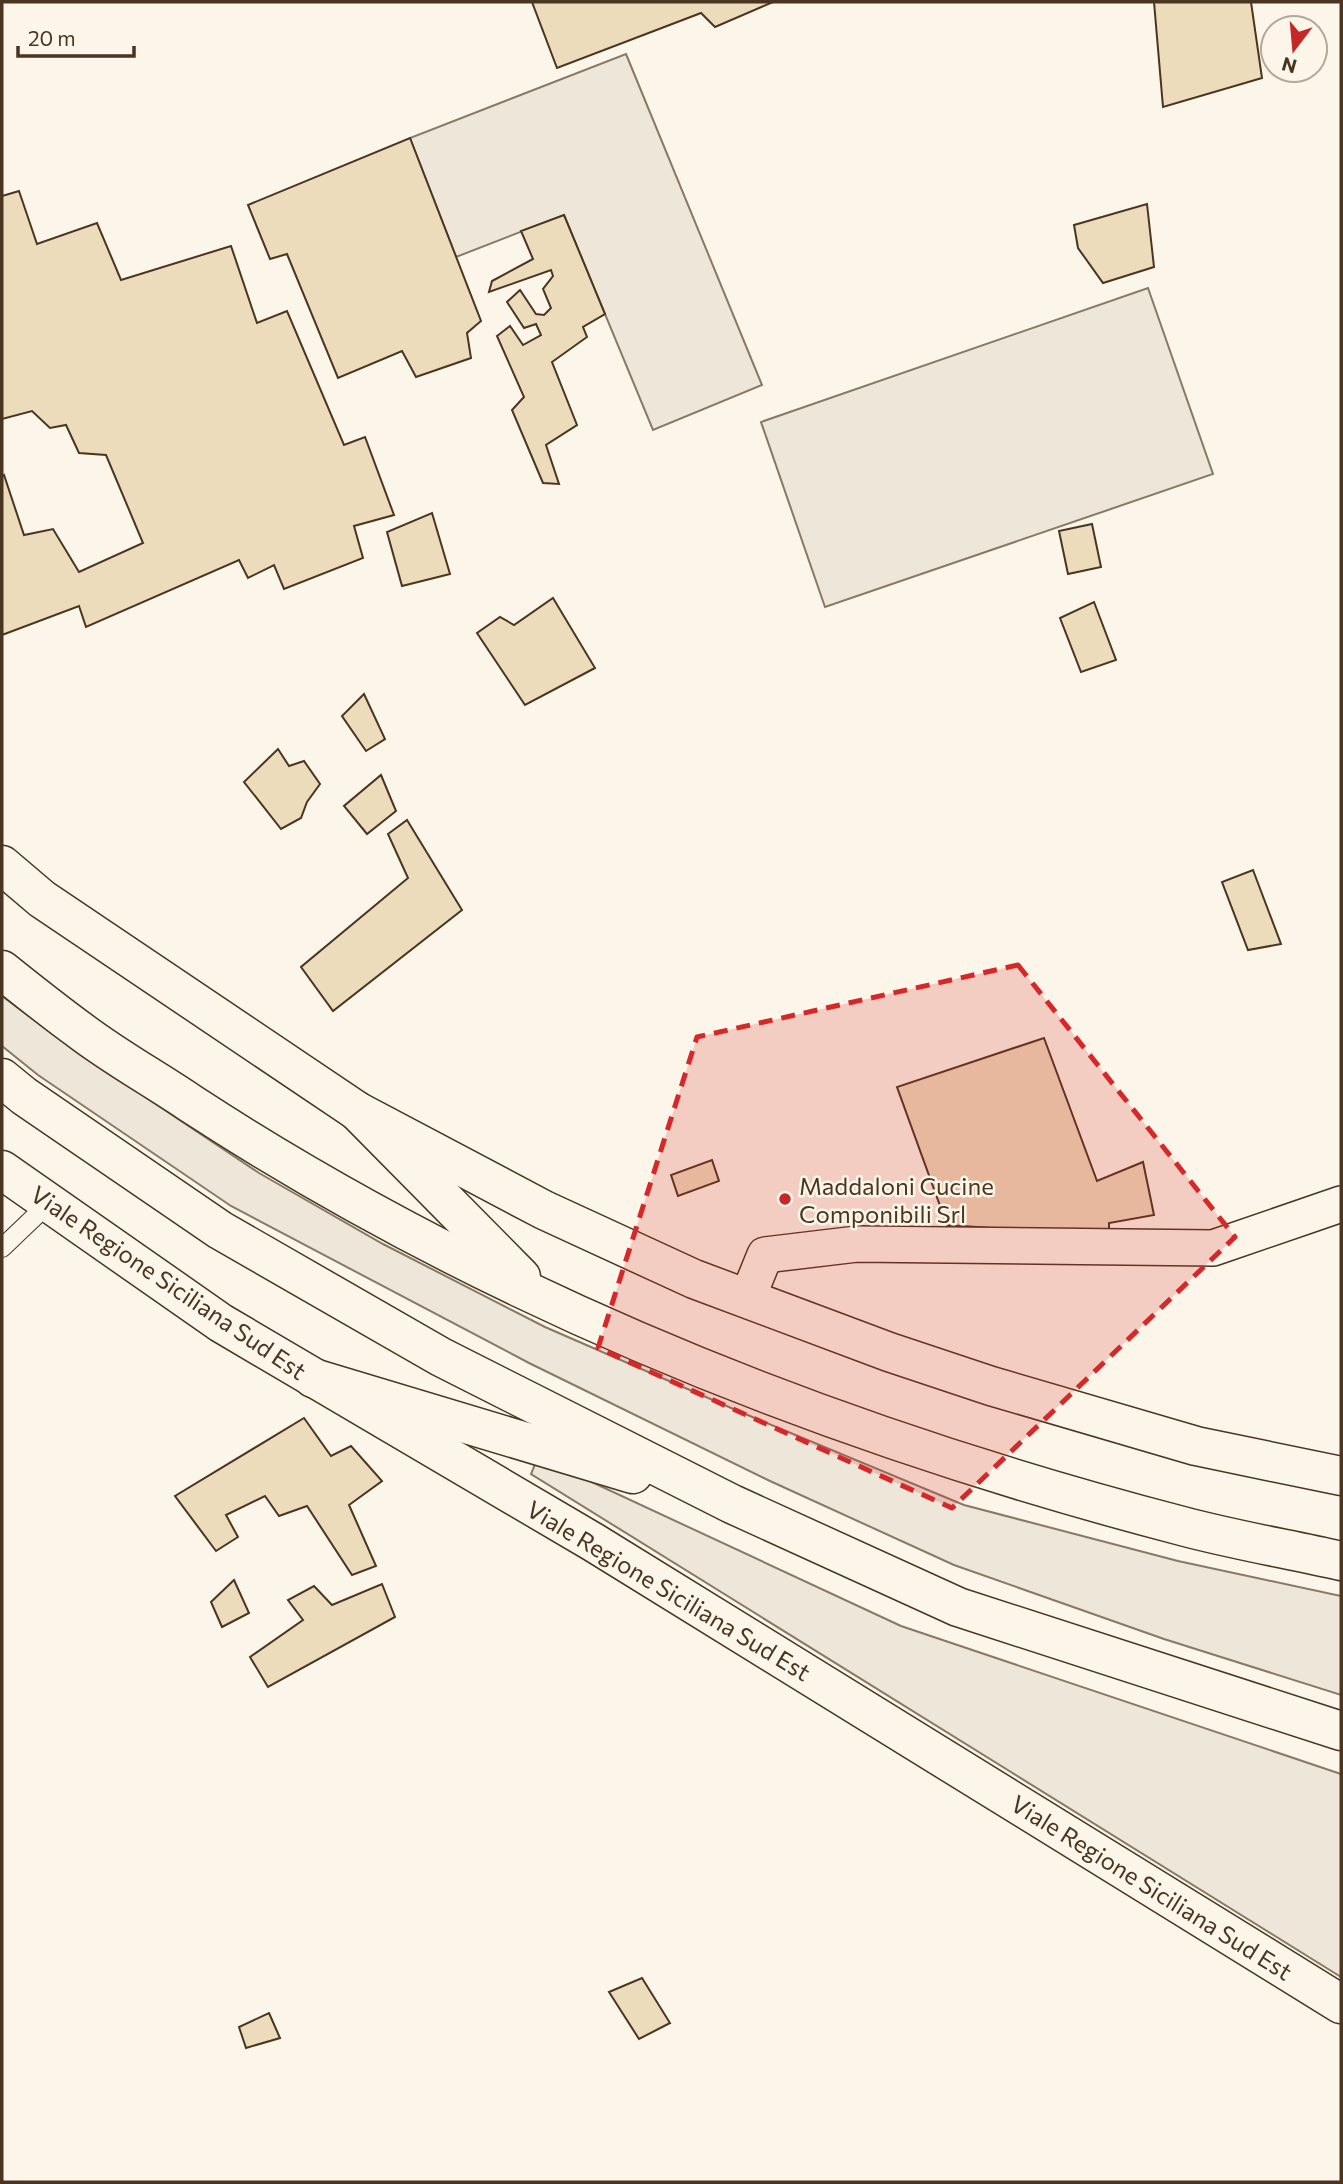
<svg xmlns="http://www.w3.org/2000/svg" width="1343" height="2184" font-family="Commissioner,sans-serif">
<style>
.green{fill:#ede6d9;stroke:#887966;stroke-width:2}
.building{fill:#ecdcbc;stroke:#4a3520;stroke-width:2}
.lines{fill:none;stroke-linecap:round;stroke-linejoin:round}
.lane-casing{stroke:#4a3520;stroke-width:20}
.street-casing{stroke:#4a3520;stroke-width:38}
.secondary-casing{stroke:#4a3520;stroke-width:41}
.primary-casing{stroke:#4a3520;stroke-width:41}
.lane{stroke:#fbf6e9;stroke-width:18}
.street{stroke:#fbf6e9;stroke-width:35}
.secondary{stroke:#fbf6e9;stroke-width:38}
.primary{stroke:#fbf6e9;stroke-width:38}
.marked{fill:#d62828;fill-opacity:0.2;stroke:#d62828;stroke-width:5;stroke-dasharray:14 9;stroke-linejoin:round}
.poi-dot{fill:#c62828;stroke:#fbf6e9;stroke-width:2.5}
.labels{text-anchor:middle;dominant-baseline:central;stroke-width:5;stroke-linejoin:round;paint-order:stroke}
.poi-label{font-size:24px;fill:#4a3520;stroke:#fbf6e9;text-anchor:start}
.street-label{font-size:24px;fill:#4a3520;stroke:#fbf6e9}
</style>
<rect width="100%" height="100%" fill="#fbf6e9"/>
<g class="green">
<path d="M626,54L762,385L653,430L564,215L456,257L410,138Z"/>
<path d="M1148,288L1213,474L825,607L761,422Z"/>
<path d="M2,996L66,1044L259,1173L383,1244L545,1327L738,1411L964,1505L1178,1561L1341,1596V1695L1164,1639L954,1565L770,1481L529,1363L231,1206L38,1075L2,1046Z"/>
<path d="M538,1457L901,1626L1341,1774V1977L531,1474Z"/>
</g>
<g class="building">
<path d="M532,2H773L715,27L701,13L557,68Z"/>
<path d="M1154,2H1251L1262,78L1163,107Z"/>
<path d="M410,138L481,321L467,333L471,358L416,377L402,351L338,378L287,254L270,259L248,205Z"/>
<path d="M19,191L37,244L97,223L121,280L231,246L257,323L287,311L344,445L365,437L394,515L354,526L363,558L284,589L274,565L248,578L239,560L86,627L79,606L2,635V476L4,475L24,535L53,529L79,572L143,543L106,455L79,453L66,425L50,428L32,411L2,419V196Z"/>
<path d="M1147,204L1154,267L1103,283L1078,248L1074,225Z"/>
<path d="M564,215L605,314L583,327L587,337L552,362L577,425L546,445L559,484L543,483L512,410L524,397L497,336L510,326L523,345L541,335L536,324L524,328L507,302L520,290L536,314L544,315L551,308L543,289L553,276L551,270L489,292L492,281L533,259L521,231Z"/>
<path d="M432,513L450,574L402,586L387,532Z"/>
<path d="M1092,524L1101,567L1068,574L1059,531Z"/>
<path d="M553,598L595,668L525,705L477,633L500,617L514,625Z"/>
<path d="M1094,602L1116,660L1081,672L1060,618Z"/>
<path d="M364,694L385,739L366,751L342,716Z"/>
<path d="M278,749L289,766L304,761L320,784L307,802L301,818L281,829L244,782Z"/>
<path d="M381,775L396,811L367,834L344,806Z"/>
<path d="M407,820L462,910L333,1011L301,967L408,878L388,834Z"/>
<path d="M1253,870L1281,944L1248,950L1222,882Z"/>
<path d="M1044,1038L1097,1181L1143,1162L1154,1215L1109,1223V1236L947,1225L897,1087Z"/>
<path d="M712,1160L719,1181L678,1196L671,1175Z"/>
<path d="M304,1418L331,1456L351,1446L382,1481L349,1505L376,1566L352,1575L307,1506L279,1516L265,1496L226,1515L238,1537L216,1551L175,1496Z"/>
<path d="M234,1580L249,1613L222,1627L211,1602Z"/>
<path d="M382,1584L395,1617L268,1687L250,1657L303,1620L288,1600L314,1586L332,1605Z"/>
<path d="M642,1978L670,2023L639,2039L609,1992Z"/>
<path d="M269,2013L280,2038L246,2048L239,2027Z"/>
</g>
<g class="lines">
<defs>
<path id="lane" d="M2,1248L48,1204"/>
<path id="street" d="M747,1299L765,1255L857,1244L1213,1248L1341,1204"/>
<g id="secondary">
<path d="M2,865L42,899L357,1111L544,1210L694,1279L889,1352L991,1386L1196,1446L1341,1476"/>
<path d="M2,1170L221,1323L593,1542L1341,2004"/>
</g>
<g id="primary">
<path d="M2,970C27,990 52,1010 78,1029C113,1056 153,1078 190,1103C492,1300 833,1435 1182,1526C1234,1540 1288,1549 1341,1561"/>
<path d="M2,1078L24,1096L220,1230L441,1357L732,1504L958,1607L1341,1731"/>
<path d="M357,1111L521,1277"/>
<path d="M313,1378L633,1474"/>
</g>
</defs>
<use href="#lane" class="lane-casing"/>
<use href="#street" class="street-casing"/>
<use href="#secondary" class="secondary-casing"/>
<use href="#primary" class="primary-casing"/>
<use href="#lane" class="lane"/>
<use href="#street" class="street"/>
<use href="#secondary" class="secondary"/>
<use href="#primary" class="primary"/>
</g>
<path class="marked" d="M1018,965L1235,1237L952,1508L598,1348L697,1037Z"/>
<circle class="poi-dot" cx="785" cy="1199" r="7"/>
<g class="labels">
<g class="poi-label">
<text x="799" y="1185">Maddaloni Cucine<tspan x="799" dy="28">Componibili Srl</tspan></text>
</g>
<g class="street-label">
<text transform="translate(169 1282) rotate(34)">Viale Regione Siciliana Sud Est</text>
<text transform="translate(669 1590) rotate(31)">Viale Regione Siciliana Sud Est</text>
<text transform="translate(1152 1887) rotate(32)">Viale Regione Siciliana Sud Est</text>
</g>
</g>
<rect width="1343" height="2184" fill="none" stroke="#4a3520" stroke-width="7"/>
<g transform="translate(1294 49) rotate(196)"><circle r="33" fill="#fbf6e9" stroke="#b4a999" stroke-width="2"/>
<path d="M0-5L12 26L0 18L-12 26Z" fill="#c62828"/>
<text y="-10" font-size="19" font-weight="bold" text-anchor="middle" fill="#4a3520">N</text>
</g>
<path d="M18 46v10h116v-10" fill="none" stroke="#4a3520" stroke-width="3.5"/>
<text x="28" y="46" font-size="21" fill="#4a3520" stroke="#fbf6e9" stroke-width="5" paint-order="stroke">20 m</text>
</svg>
